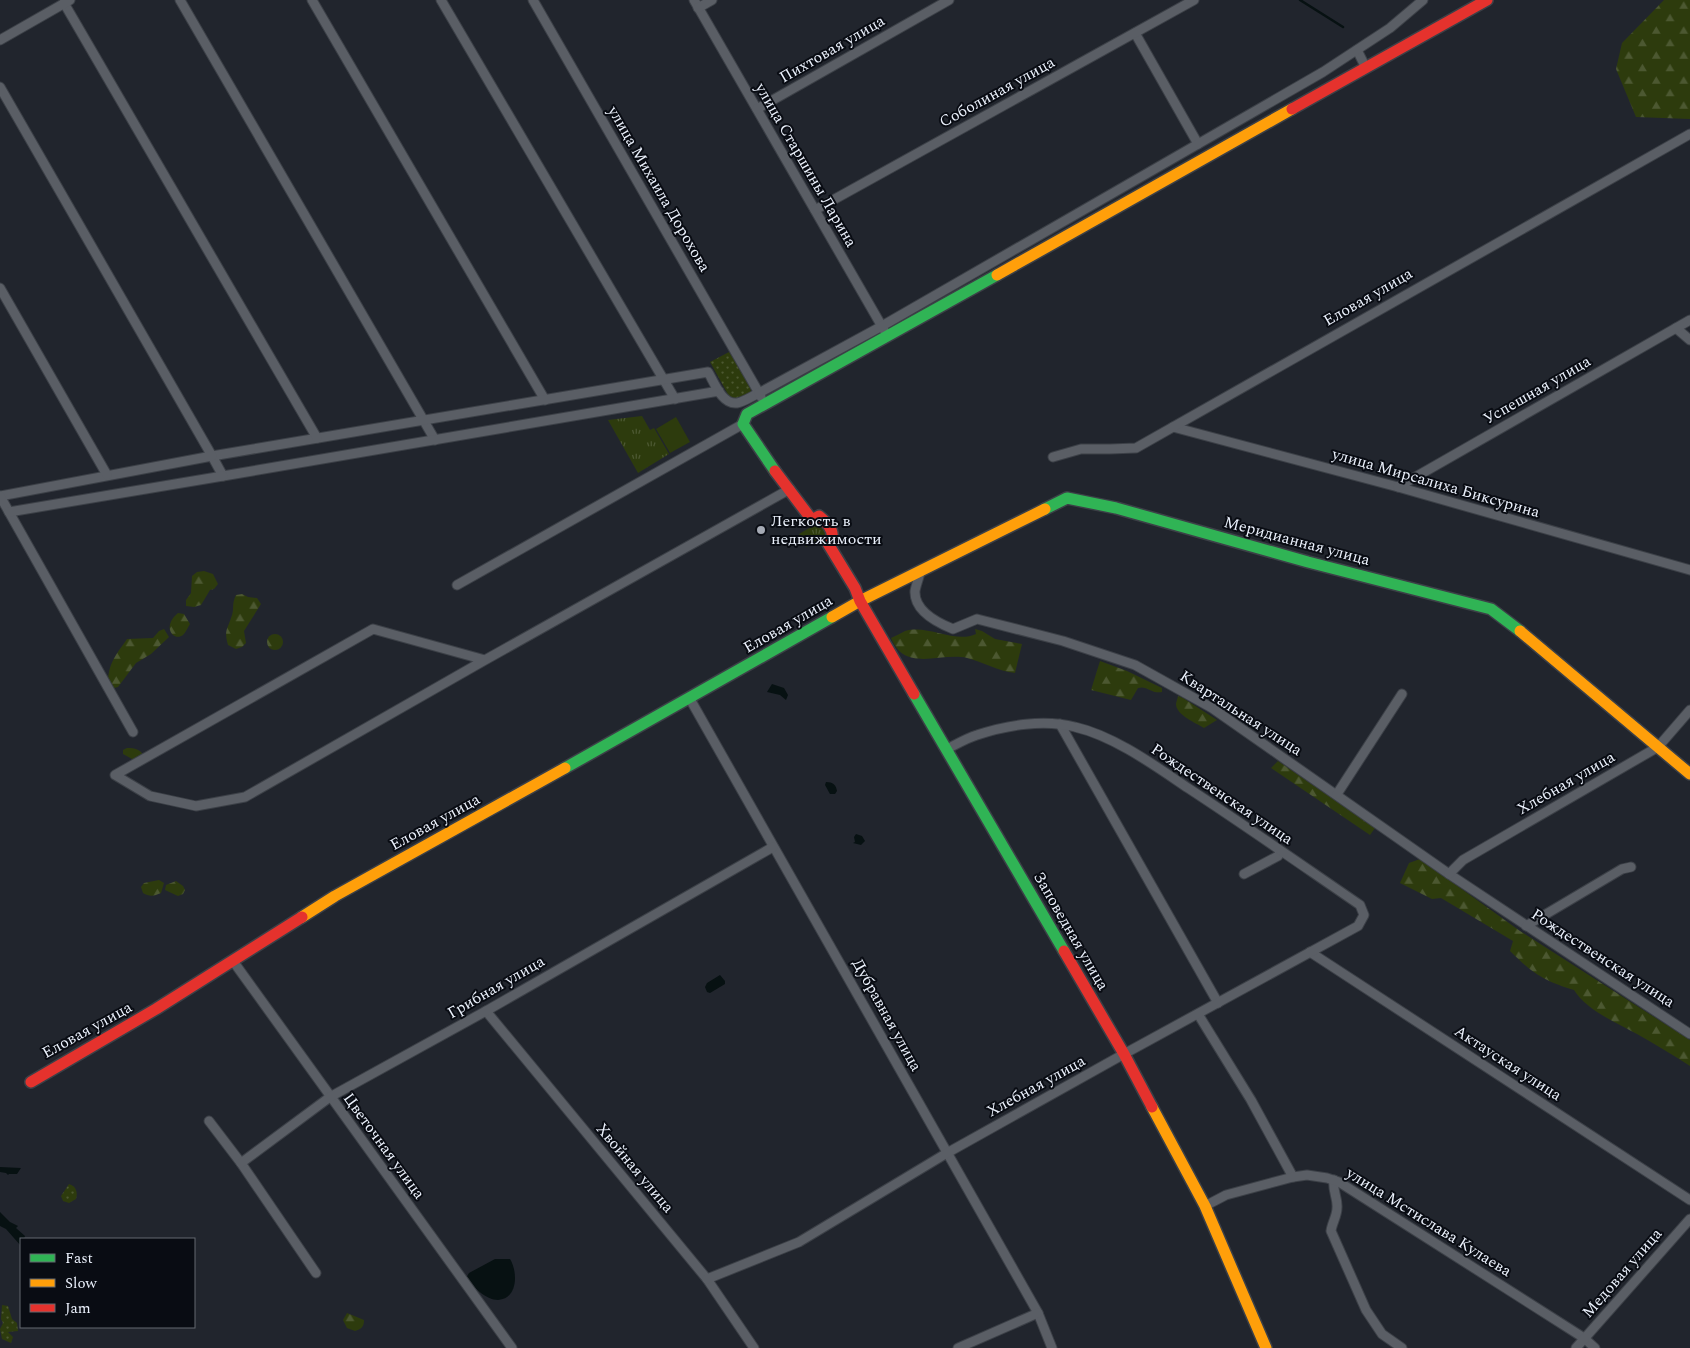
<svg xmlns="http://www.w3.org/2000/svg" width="1690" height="1348" font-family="Spectral,serif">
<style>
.grass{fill:url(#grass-dots)}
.forest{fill:url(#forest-firs)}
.park{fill:url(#park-tufts)}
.garden{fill:#2d3b0d}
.water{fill:#071112}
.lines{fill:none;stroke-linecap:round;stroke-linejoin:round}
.stream{stroke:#071112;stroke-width:2.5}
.street-casing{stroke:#3c4047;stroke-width:11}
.fast-casing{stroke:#3c4047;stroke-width:14}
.slow-casing{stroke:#3c4047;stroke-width:14}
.jam-casing{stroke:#3c4047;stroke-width:14}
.street{stroke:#5a5e65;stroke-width:9}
.fast{stroke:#30b455;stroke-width:11}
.slow{stroke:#ff9f0a;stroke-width:11}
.jam{stroke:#e5322d;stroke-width:11}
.poi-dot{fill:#a5aab4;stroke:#090c13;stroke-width:2}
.labels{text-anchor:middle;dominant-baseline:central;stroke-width:4;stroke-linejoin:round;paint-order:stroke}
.street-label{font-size:16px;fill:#ecf2fd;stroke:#090c13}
.poi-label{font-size:16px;fill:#ecf2fd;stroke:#090c13;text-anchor:start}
</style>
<defs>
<pattern id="grass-dots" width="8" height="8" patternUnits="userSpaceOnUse" patternTransform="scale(1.25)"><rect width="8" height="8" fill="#2d3b0d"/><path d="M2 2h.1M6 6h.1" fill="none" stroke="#4c5831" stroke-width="1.8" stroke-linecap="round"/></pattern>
<pattern id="forest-firs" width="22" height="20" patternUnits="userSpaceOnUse" patternTransform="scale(1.25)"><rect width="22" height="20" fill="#2d3b0d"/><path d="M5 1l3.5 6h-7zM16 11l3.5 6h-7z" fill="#4c5831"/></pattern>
<pattern id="park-tufts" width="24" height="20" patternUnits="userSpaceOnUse" patternTransform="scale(1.25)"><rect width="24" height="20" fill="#2d3b0d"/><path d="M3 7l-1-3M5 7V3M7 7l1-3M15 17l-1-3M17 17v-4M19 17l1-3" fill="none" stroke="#4c5831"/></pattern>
</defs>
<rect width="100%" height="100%" fill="#21252d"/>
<g class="grass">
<path d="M729,352L750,385L751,392L737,400L729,396L710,362Z"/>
<path d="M69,1184C76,1186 78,1192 76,1199L69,1203L63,1201L61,1196Z"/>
<path d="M2,1305L8,1306L12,1319L17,1323L18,1331L8,1332L13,1337L11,1343L2,1339L0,1329L3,1323L1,1319Z"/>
</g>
<g class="forest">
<path d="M1664,0H1690V119L1636,117L1616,69L1622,43Z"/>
<path d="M204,571L213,574L218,584L214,589L210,590L201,605L194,607L186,606V600L191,593L192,576L197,572Z"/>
<path d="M242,594L248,597L257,598L261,604L244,631L246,643L242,647L236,649L228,645C224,631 227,630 231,618C235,609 231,605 236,595Z"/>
<path d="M178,613L184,614L190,624C188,627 186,632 183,635C174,642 161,627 178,613Z"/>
<path d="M164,629L169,637L151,654L136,663L118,687L114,688L108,684C108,663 116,655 127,639L153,638L159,631Z"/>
<path d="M975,629L982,631L995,639L1022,644L1015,673C998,671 983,662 967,658C940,652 905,673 891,638C896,636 901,633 905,631C928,624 955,644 976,634Z"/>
<circle cx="275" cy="642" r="8"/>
<path d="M1100,661L1127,671L1162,688V692C1151,694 1147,685 1138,688L1131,700L1091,690Z"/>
<path d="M1178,696L1183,698L1217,720L1204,728C1196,723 1176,715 1176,704C1176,703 1178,697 1178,696Z"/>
<path d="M127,748C135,748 140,749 144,756L134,760L123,754V750Z"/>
<path d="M1278,761L1375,828L1370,835L1271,768Z"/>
<path d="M1420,859L1520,931L1690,1040V1066C1673,1055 1655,1044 1637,1034C1617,1023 1586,1010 1574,990C1544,981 1532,973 1510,951L1513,941L1441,898L1432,899L1400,883L1409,863Z"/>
<path d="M159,880L164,883L161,893C154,896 150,897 143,893L141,887L144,883Z"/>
<path d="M176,881L183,886L185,890L183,894L178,896L165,890L166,885Z"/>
<path d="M347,1313L364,1320C364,1327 361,1329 355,1331L347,1328L343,1320Z"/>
</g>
<g class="park">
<path d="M642,416L650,430L654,428L669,454L638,473L608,420Z"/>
<path d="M820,522L828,534L806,547L799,534Z"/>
</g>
<path class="garden" d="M676,417L690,442L670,453L656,429Z"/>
<g class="water">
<path d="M772,684L784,688L788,695L786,700L780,695L767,692Z"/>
<path d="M826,782C833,782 836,785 837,791L835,794H830L825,785Z"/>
<path d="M856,834L862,836L865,841L861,845L853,843L855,842L854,837Z"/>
<path d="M720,975L725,981V984L710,993L707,992L705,987L707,983Z"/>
<path d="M0,1167L21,1168L17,1174H9L8,1175L6,1173L0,1172Z"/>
<path d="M0,1212L10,1222L18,1226L16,1228L25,1236L24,1239H21V1246L6,1229L0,1226Z"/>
<path d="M495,1259H510C518,1272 518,1299 498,1300C486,1300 472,1286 466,1278L469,1273Z"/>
</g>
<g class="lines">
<path class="stream" d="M1300,0L1343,27"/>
<defs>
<g id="street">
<path d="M180,0L435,440"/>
<path d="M312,0L545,400"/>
<path d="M441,0L675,399"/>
<path d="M533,0L759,393C752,396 744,402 737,403C722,405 714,382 708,372L212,456L223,476L719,391"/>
<path d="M694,0L884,330"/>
<path d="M64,3L317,438"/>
<path d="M698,8L712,0"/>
<path d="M1135,33L1198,144"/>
<path d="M0,40L70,0"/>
<path d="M1357,50L1366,68"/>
<path d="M0,87L212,456L0,496"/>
<path d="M757,109L949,0"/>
<path d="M815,210L1194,0"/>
<path d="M0,288L107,475"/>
<path d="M1676,328L1690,340"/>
<path d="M761,397L759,393L882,326L1323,72L1390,28L1423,0"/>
<path d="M1173,427L1398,487L1690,570"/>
<path d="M1053,457L1081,449H1110L1136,448L1690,134"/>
<path d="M1398,487L1690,320"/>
<path d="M0,496L133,732"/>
<path d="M9,512L223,476"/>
<path d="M920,572C919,578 916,585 915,591C914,611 938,623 953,629L977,619L1063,641L1135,665L1212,708L1449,874L1690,1034"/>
<path d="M457,585L743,424"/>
<path d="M485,660L373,629L115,775L150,796L196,806L245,797L485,660L790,489"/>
<path d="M690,699L1038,1313L1052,1348"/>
<path d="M1060,724L1218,1003"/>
<path d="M1337,794L1402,694"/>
<path d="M1244,874L1278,856L1281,851"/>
<path d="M1449,874L1463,860L1658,747L1690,710"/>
<path d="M1526,926L1622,869L1631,867"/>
<path d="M1310,952L1690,1200"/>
<path d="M233,961L512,1348"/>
<path d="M486,1011L707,1279L754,1348"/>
<path d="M1198,1014L1251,1100L1293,1177"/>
<path d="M209,1121L241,1163L316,1273"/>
<path d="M241,1163L330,1097L486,1011L773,847"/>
<path d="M1334,1180C1332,1190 1338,1198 1337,1208C1337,1216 1332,1223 1331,1231L1366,1310L1382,1334L1402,1348"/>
<path d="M1205,1206L1226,1195L1293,1177L1307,1175L1327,1178L1339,1182L1584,1338L1595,1348"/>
<path d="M707,1279L799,1242L947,1153L1124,1054L1358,926L1364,915L1360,905C1303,866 1246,826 1188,788C1154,765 1114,736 1075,727C1044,719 1007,725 977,735C967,738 957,744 947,749"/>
<path d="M958,1348L1038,1313"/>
<path d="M1576,1348L1690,1219"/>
</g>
<g id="fast">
<path d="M775,471L743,424L747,414L997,275"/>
<path d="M1045,509L1067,498L1116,508L1308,562L1491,609L1520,631"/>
<path d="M914,694L1064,951"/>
<path d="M565,768L832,617"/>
</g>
<g id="slow">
<path d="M997,275L1292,109"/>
<path d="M832,617L860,601L1045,509"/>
<path d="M1520,631L1690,774"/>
<path d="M302,917L335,896L565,768"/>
<path d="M1152,1107L1205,1206L1266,1348"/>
</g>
<g id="jam">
<path d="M1292,109L1487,0"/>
<path d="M775,471L812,520L819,516C826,522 834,529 832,539L827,542L855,588L860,601L914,694"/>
<path d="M1064,951L1124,1054L1152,1107"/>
<path d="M31,1082L156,1009L302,917"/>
</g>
</defs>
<use href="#street" class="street-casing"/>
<use href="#fast" class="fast-casing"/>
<use href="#slow" class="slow-casing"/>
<use href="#jam" class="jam-casing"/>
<use href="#street" class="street"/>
<use href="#fast" class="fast"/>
<use href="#slow" class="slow"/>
<use href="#jam" class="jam"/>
</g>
<circle class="poi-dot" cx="761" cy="530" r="5"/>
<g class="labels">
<g class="street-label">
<text transform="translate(832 49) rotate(-30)">Пихтовая улица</text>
<text transform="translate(997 92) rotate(-29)">Соболиная улица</text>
<text transform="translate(806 165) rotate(60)">улица Старшины Ларина</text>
<text transform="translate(659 189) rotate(60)">улица Михаила Дорохова</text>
<text transform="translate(1368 297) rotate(-30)">Еловая улица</text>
<text transform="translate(1537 390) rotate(-30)">Успешная улица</text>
<text transform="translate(1436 483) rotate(16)">улица Мирсалиха Биксурина</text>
<text transform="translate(1297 541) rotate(15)">Меридианная улица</text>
<text transform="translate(788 624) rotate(-30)">Еловая улица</text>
<text transform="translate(1241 713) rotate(33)">Квартальная улица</text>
<text transform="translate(1566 783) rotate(-30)">Хлебная улица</text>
<text transform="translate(1222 794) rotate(34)">Рождественская улица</text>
<text transform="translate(435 822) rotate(-29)">Еловая улица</text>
<text transform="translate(1071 931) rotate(60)">Заповедная улица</text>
<text transform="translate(1603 958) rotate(33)">Рождественская улица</text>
<text transform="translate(496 987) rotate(-30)">Грибная улица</text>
<text transform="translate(887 1015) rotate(61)">Дубравная улица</text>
<text transform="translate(87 1030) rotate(-29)">Еловая улица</text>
<text transform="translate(1508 1063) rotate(33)">Актауская улица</text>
<text transform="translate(1036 1086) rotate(-29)">Хлебная улица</text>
<text transform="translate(384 1146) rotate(54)">Цветочная улица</text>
<text transform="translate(635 1168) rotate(50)">Хвойная улица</text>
<text transform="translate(1429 1222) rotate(32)">улица Мстислава Кулаева</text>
<text transform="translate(1622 1273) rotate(-49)">Медовая улица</text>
</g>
<g class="poi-label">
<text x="771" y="521">Легкость в<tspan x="771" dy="18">недвижимости</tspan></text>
</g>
</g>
<rect x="20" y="1238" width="175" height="90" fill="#090c13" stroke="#646871"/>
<rect x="30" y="1254" width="25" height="8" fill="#30b455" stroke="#646871"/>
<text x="65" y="1263" font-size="15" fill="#ecf2fd">Fast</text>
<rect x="30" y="1279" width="25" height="8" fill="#ff9f0a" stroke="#646871"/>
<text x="65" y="1288" font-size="15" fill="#ecf2fd">Slow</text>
<rect x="30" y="1304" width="25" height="8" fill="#e5322d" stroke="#646871"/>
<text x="65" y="1313" font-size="15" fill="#ecf2fd">Jam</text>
</svg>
